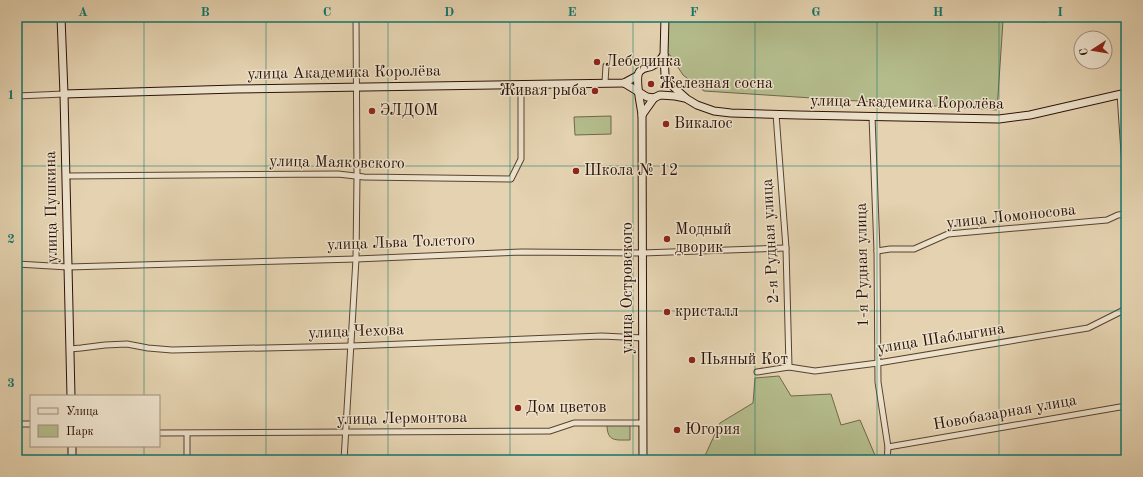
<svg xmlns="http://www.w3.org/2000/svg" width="1143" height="477" font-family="'Old Standard TT',serif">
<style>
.green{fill:#b4bc8c;stroke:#706749}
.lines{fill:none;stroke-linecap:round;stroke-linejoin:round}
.street-casing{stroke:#5a4230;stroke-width:7}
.secondary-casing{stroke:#2c1206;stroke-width:9}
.street{stroke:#ede2cc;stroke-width:5}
.secondary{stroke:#ede2cc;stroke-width:7}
.grid{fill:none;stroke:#0f766e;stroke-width:1;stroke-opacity:0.55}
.poi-dot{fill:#8f2418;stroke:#ede2cc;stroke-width:1.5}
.labels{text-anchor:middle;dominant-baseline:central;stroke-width:3;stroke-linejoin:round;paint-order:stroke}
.poi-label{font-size:16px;fill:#2c1206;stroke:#ede2cc;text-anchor:start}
.street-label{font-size:16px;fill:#2c1206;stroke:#ede2cc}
.neatline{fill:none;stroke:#0f766e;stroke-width:1.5}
.grid-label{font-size:13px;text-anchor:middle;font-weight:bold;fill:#0f766e}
</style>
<rect width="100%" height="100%" fill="#e4d2b0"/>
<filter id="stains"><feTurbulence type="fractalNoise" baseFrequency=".005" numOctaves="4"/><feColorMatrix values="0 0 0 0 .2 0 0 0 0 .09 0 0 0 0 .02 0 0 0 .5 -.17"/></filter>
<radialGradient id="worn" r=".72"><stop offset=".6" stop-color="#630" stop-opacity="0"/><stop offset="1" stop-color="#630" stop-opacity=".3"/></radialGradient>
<g class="green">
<path d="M665,17H1048L1047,22L1003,21L997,110L704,91L683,75L670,55L664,53Z"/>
<path d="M611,116V134L575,135L574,117Z"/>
<path d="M779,376L791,396L831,394L841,425L860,420L877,460H703L720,423L753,403L755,378Z"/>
<path d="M607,424H630V440C615,440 607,442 607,424Z"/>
</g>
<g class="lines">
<defs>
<g id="street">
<path d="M605,82L606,66"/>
<path d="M1120,94L1126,182"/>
<path d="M17,96L64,94"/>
<path d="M776,114L786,248L789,367"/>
<path d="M872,116L877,251L878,382L888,447L887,460"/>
<path d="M66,176L338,174L364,177L511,179L521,159V84"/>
<path d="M877,251L890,249H914L948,234L1107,220L1118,215L1126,214"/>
<path d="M17,264L68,267L356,259L522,252L642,253L786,248"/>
<path d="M70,349L81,348L105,345L127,344L148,348L172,350L351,346L602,336L643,338"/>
<path d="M757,372L789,367L815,371L878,363L1088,328L1126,309"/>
<path d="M17,424H31"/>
<path d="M159,433L550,431L574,423H643"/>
<path d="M187,434V460"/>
<path d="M888,447L1126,406"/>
<path d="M344,460L356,259L357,176L356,17"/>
</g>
<g id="secondary">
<path d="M61,17L64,94L71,396"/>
<path d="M665,17L664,55L665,75L668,82L687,99L697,105L714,111L731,113L798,115L999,119L1030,115L1126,93"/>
<path d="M624,83L647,97L654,98L660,95L675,96L685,98"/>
<path d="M64,94L236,89L624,83L637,76"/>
<path d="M642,115L654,98"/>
<path d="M72,446V460"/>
<path d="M643,460L642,115C641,105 634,77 640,71C644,67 648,68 652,66C657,64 661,59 664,55"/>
</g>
</defs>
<use href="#street" class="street-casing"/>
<use href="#secondary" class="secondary-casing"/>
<use href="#street" class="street"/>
<use href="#secondary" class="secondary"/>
</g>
<path class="grid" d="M144,17V396M266,17V460M388,17V460M510,17V460M633,17V460M755,17V460M877,17V460M999,17V460M17,166H1126M17,311H1126M144,446V460"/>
<g class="poi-dot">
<circle cx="597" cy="62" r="4"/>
<circle cx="651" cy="84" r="4"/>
<circle cx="595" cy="91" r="4"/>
<circle cx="372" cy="111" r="4"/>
<circle cx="666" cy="124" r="4"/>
<circle cx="576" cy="171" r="4"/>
<circle cx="667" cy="239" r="4"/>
<circle cx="667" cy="312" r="4"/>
<circle cx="692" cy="360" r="4"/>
<circle cx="518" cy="408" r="4"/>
<circle cx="677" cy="430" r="4"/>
</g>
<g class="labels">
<g class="poi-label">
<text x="605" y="62">Лебединка</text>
<text x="659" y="84">Железная сосна</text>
<text x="587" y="91" text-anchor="end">Живая рыба</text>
<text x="380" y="111">ЭЛДОМ</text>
<text x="674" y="124">Викалос</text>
<text x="584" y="171">Школа № 12</text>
<text x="675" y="230">Модный<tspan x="675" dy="18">дворик</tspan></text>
<text x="675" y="312">кристалл</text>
<text x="700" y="360">Пьяный Кот</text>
<text x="526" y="408">Дом цветов</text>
<text x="685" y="430">Югория</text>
</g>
<g class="street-label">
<text transform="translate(344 73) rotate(-1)">улица Академика Королёва</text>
<text transform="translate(907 103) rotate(1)">улица Академика Королёва</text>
<text transform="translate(337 163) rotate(1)">улица Маяковского</text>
<text transform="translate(52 207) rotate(-91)">улица Пушкина</text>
<text transform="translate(1011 217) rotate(-6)">улица Ломоносова</text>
<text transform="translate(771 241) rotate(-93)">2-я Рудная улица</text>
<text transform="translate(401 243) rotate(-2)">улица Льва Толстого</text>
<text transform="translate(863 265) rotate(-91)">1-я Рудная улица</text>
<text transform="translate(628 288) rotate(-90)">улица Островского</text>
<text transform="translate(356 332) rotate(-2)">улица Чехова</text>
<text transform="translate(941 339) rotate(-9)">улица Шаблыгина</text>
<text transform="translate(1005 413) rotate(-10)">Новобазарная улица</text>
<text transform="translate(402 419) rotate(-1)">улица Лермонтова</text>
</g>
</g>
<rect width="1143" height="477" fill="none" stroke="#e4d2b0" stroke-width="44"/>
<rect x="30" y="395" width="130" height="52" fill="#ede2cc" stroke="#a08f7d"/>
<rect x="38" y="408" width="20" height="6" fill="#ede2cc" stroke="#a08f7d"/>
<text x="66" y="415" font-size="12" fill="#2c1206">Улица</text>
<rect x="38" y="425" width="20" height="12" fill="#b4bc8c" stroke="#a08f7d"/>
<text x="66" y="435" font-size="12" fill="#2c1206">Парк</text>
<g transform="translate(1093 50) rotate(258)"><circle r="19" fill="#ede2cc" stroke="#a08f7d"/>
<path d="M0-3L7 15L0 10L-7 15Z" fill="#8f2418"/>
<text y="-6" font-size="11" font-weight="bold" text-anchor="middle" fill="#2c1206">С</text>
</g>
<rect x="22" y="22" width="1099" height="433" class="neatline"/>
<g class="grid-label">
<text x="83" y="16">A</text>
<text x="205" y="16">B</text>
<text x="327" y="16">C</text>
<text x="449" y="16">D</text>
<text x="572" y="16">E</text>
<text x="694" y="16">F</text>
<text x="816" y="16">G</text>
<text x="938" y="16">H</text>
<text x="1060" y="16">I</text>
<text x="11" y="99">1</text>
<text x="11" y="243">2</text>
<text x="11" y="387">3</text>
</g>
<rect width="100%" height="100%" filter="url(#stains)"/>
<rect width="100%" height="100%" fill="url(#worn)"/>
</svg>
